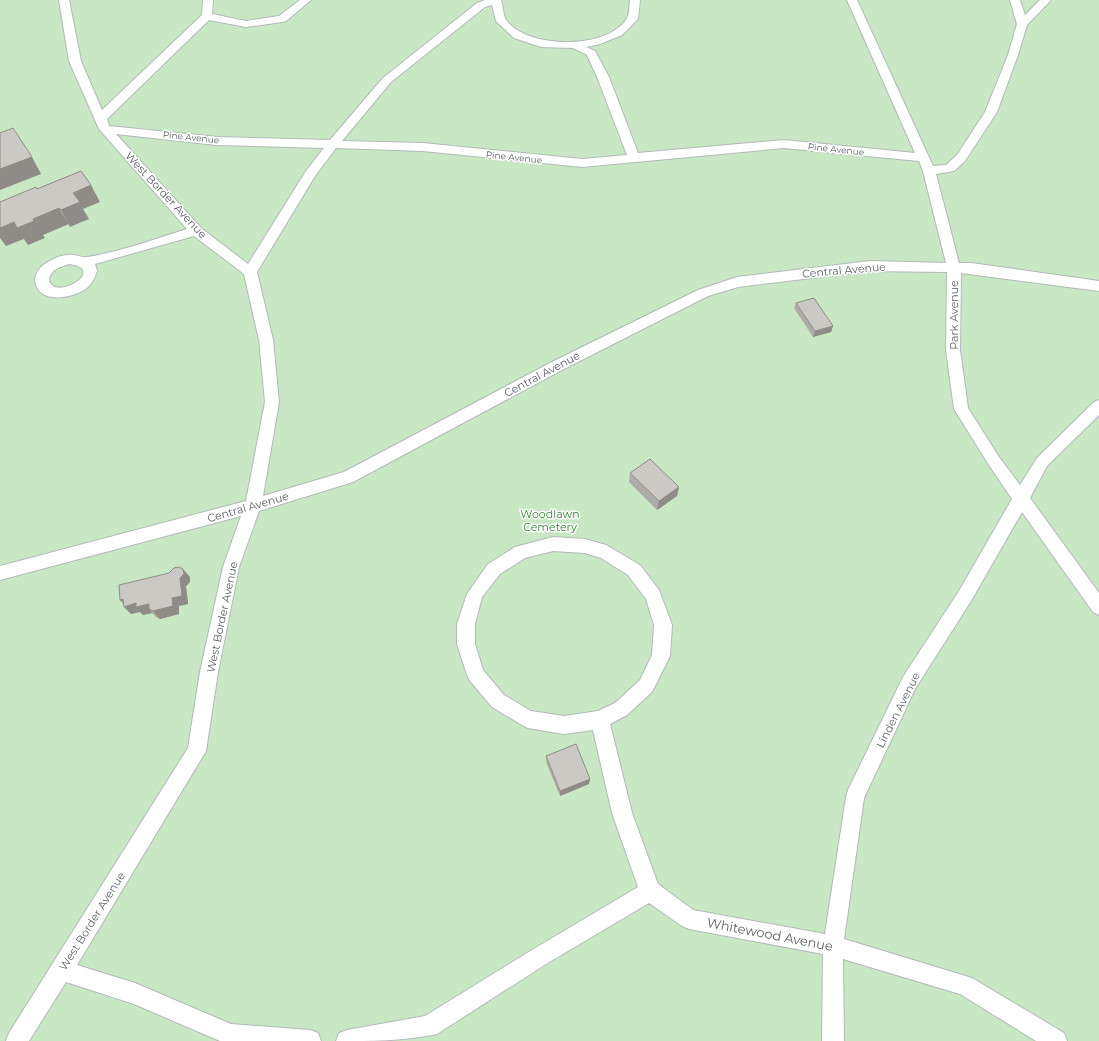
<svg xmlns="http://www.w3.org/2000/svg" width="1099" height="1041" font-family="Montserrat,sans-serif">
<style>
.green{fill:#c7e8c3}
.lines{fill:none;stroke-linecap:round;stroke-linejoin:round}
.service-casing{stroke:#b4b8bb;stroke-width:2}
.service{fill:#fff;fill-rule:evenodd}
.wall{fill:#afaca8}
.shaded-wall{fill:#8f8c88}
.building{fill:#ccc8c3;stroke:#8f8c88}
.labels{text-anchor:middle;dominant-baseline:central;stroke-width:3;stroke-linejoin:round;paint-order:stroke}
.far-street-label{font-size:9px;fill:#5e6367;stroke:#fff}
.street-label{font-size:11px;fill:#5e6367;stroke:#fff}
.park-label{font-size:11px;fill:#388233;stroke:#fff}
.near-street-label{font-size:13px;fill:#5e6367;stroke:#fff}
</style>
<rect width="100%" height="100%" fill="#f1ede7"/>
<rect class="green" x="0" y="0" width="1099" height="1041"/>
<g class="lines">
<defs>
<path id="service" d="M59,0H69L81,61L102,110L202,15L203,0H213L212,14L246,21L279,16L300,0H311L286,21L282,22L246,27L209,20L107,119L109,126L217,137L330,140L383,78L477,3L485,0H501C503,6 503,16 507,21C528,49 609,50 627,18C630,14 629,5 630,0H640L638,19L622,35L600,44L586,47L595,51L609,77L638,153L784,140L915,153L847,0H857L933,166L946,165L957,155L985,112L1008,55L1017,24L1010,0H1020L1025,15L1040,0H1051L1027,25L1018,55L997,112L965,161L954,171L936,174L959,263H971L1099,281V291L961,273L960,350L968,408L999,457L1020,485L1037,458L1094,402L1099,400V415L1047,466L1030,498L1099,593V615L1093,612L1022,512L971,601L915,689L864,798L844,939L972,978L1064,1033L1067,1041H1036L960,994L843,959L844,1041H822L823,954L689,929L682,926L649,903L546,964L437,1034C406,1041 369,1041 336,1041L339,1033L347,1030L425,1016L532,950L638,887L612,813L593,730L564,734L528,728L522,725L492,707L470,681L467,675L457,644V624L467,594L488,564L515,547L553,537L585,539L606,545L640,565L659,590L672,625L670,656L652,692L627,715L610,724L632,813L658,884L693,910L825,934L846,797L848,790L903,677L959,591L1012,499L989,465L954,409L946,350L947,272L870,271L738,287L708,296L560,371L353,482L259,511L239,567L218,672L206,751L77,965L135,983L231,1024L310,1030L318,1033L321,1041H220L134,1004L66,982L29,1041H6L9,1033L188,748L200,672L223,567L241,516L0,580V566L246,501L265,402L259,340L244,274L194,236L95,264L97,271C95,277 93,282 88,287C76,298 37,306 35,280C35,271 44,263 52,260C57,257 66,254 72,255C77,255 82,258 87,257C121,252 154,239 187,229L99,129L69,61ZM492,5L496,21L514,38L541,47L573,48L587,55L597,77L627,155L582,159L423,143L342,141L391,82L485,7ZM116,134L217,145L324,148L306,171L248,264L201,228ZM336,148L423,151L582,167L784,148L919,161L923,171L946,263L870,261L737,277L698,290L550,363L344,472L263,496L279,402L273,340L257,272L315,176ZM70,264C108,270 54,302 49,280C50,270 61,266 70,264ZM553,551L585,553L601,558L628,575L646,599L654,625L652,655L640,680L615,703L598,711L564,716L531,711L504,695L483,670L475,644V624L482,597L500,574L525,558Z"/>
</defs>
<use href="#service" class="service-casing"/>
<use href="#service" class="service"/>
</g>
<g class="wall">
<path d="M796,303L833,326L831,332L813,337L794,308Z"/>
<path d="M630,473L679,487L677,496L657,510L629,482Z"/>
<path d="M190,577V582L186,586L188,604L179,606V614L160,619L156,617L152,613L143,615L140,612L131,614L124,603L120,600Z"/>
<path d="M546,756L590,779L589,784L560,796L546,762Z"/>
</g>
<g class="shaded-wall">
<path d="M32,157L41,174L0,190V169Z"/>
<path d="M91,185L100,202L83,209L89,219L70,227L61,210L73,193Z"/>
<path d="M59,208L69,224L43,235L45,238L28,245L24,239L6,246L0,238V228L14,222L33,219Z"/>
<path d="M833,326L831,332L813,337L815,331Z"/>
<path d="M679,487L677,496L657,510L659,501Z"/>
<path d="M183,569L190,577V582L186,586L188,604L179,606V614L160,619L153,611L149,609L152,613L143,615L140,612L131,614L124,607L126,606L120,600L123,599L136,603L172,598Z"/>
<path d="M590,779L589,784L560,796V791Z"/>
</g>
<g class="building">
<path d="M13,128L32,157L0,169V133Z"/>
<path d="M81,171L91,185L73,193L80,202L61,210L59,208L33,219L34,221L17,228L14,222L0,228V202L36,187L37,189Z"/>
<path d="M814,298L833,326L815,331L796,303Z"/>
<path d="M650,459L679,487L659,501L630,473Z"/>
<path d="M179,567L183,569L184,574L180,578L182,596L172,598L173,606L153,611L149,609V604L136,607V603L124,607L123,599L120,600L119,585L169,573L174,568Z"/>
<path d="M576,744L590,779L560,791L546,756Z"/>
</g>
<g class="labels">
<g class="far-street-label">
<text transform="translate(191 137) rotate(6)">Pine Avenue</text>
<text transform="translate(836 149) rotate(6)">Pine Avenue</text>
<text transform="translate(514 157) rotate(6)">Pine Avenue</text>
</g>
<g class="street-label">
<text transform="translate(166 195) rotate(47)">West Border Avenue</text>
<text transform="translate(844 270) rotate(-5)">Central Avenue</text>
<text transform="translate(954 315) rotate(-90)">Park Avenue</text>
<text transform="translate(542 374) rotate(-28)">Central Avenue</text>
<text transform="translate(248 507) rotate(-16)">Central Avenue</text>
<text transform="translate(222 617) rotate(-78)">West Border Avenue</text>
<text transform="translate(898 710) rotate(-63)">Linden Avenue</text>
<text transform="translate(92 921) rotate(-58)">West Border Avenue</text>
</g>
<g class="park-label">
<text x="550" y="514">Woodlawn<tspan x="550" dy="13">Cemetery</tspan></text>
</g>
<g class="near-street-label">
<text transform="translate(770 934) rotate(11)">Whitewood Avenue</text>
</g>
</g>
</svg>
